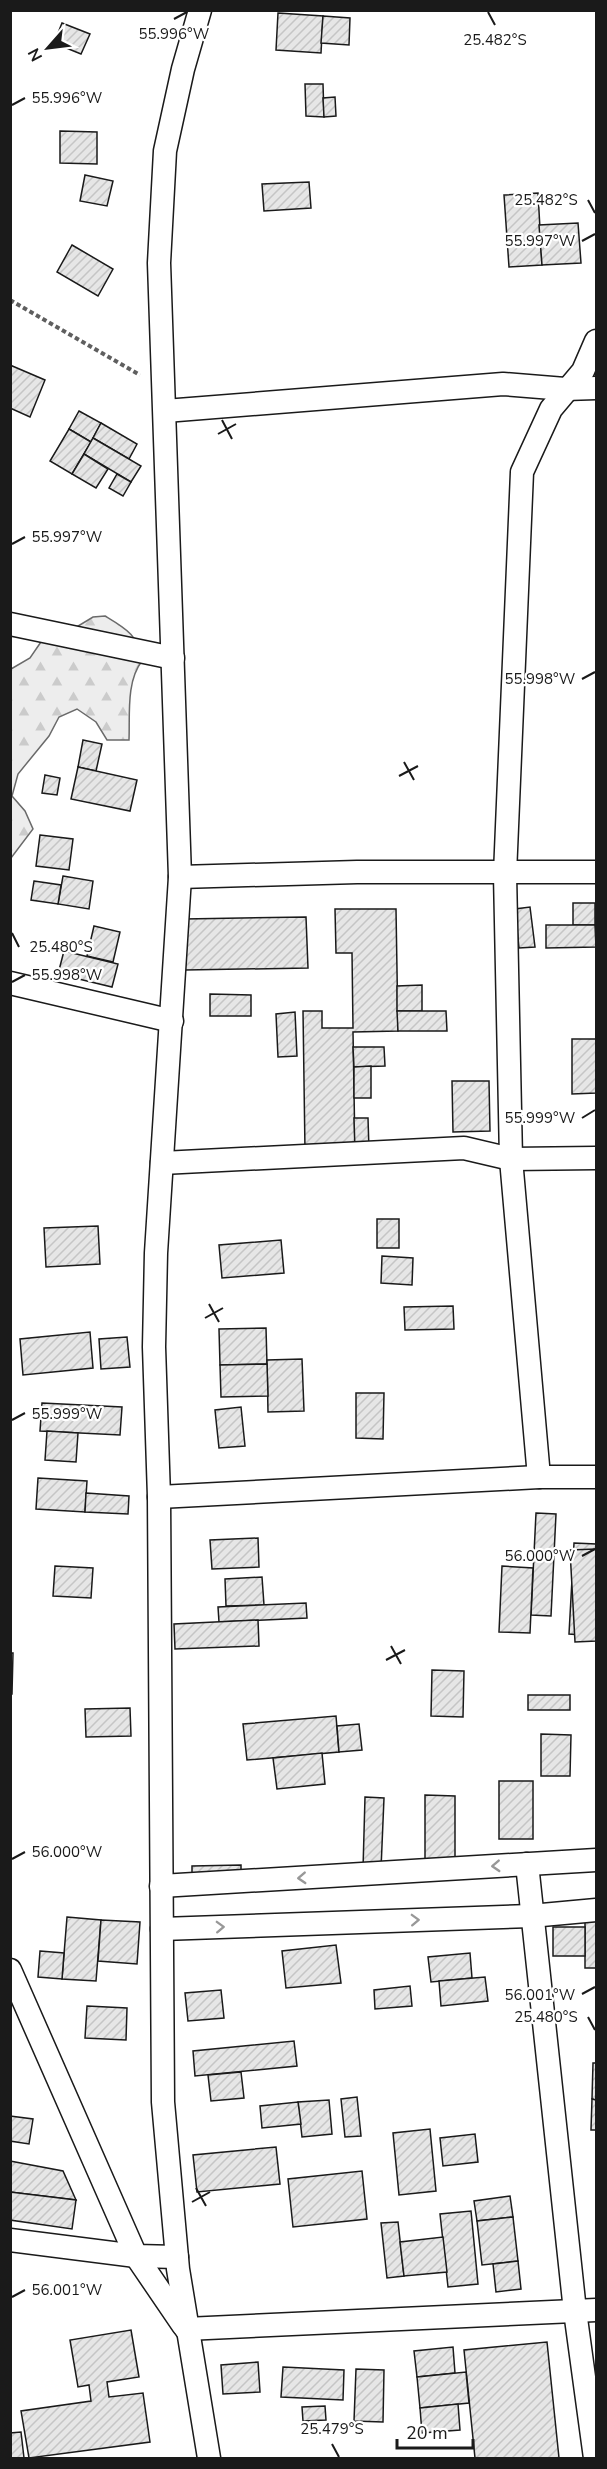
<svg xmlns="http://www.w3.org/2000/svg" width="607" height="2469" font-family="'Nunito Sans',sans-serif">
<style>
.forest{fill:url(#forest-firs);stroke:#6a6a6a;stroke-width:1.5}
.building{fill:url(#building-hatch);stroke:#1a1a1a;stroke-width:1.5}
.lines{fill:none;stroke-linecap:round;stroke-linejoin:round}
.street-casing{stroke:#1a1a1a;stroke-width:25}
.path{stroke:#5f5f5f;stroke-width:4;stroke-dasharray:4.5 3;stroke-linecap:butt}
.street{stroke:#fff;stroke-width:22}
.oneway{stroke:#989898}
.ticks{fill:none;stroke:#1a1a1a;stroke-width:2}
.ticks-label{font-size:15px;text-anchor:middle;fill:#1a1a1a;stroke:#fff;stroke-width:4.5;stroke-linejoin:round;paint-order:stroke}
</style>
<defs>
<pattern id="forest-firs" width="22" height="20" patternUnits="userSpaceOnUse" patternTransform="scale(1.5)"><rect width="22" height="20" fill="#ededed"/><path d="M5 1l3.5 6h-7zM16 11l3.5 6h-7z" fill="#cbcbcb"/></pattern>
<pattern id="building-hatch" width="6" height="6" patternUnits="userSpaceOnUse" patternTransform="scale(1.5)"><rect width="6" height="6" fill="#e6e6e6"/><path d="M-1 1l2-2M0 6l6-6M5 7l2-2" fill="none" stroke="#c5c5c5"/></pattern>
</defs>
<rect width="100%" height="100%" fill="#fff"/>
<path class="forest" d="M105,616C125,628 140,636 142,661C126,681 130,716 129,740H107L96,722L77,709L59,717L49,736L18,774L12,796L25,811L33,829L11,858V669L30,658L43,639L65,634L93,617Z"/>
<g class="building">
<path d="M278,13L323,16L321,53L276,50Z"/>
<path d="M323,16L350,18L349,45L321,43Z"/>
<path d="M62,23L90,34L81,54L54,43Z"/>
<path d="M305,84H323L324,117L306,116Z"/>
<path d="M335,97L336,116L324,117L323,98Z"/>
<path d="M60,131L97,132V164L60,163Z"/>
<path d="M85,175L113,181L107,206L80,201Z"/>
<path d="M309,182L311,208L264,211L262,184Z"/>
<path d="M538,193L542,265L509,267L504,195Z"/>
<path d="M578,223L581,263L542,265L539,225Z"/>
<path d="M72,245L113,269L98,296L57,272Z"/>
<path d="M10,365L45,380L30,417L10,408Z"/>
<path d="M79,411L101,423L91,442L69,429Z"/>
<path d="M101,423L137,444L129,459L93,438Z"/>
<path d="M69,429L91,442L72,474L50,461Z"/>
<path d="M93,438L141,466L131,482L84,454Z"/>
<path d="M84,454L108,469L96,488L72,474Z"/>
<path d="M117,474L131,482L123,496L109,488Z"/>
<path d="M83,740L102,744L96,771L78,767Z"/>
<path d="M78,767L137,780L130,811L71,799Z"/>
<path d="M45,775L60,778L57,795L42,793Z"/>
<path d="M40,835L73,839L69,870L36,866Z"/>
<path d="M63,876L93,881L89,909L58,904Z"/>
<path d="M34,881L61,885L58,904L31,900Z"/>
<rect x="573" y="903" width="22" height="22"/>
<path d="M530,907L535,947L519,948L515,909Z"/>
<path d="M335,909H396L398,1031L353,1032L355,1151H305L303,1011H322V1028H353L352,953H336Z"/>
<path d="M306,917L308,968L185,970L184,919Z"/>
<path d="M546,925H595L596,947L546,948Z"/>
<path d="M94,926L120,932L113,962L87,956Z"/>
<path d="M64,951L118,964L112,987L58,974Z"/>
<path d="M422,985V1011H397V986Z"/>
<path d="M210,994L251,995V1016H210Z"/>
<path d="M397,1011H446L447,1031H398Z"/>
<path d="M295,1012L297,1056L278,1057L276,1014Z"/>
<path d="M572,1039H596V1093L572,1094Z"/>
<path d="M353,1047H384L385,1066L354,1067Z"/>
<path d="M371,1066V1098H354V1067Z"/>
<path d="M452,1081H489L490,1131L453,1132Z"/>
<path d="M354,1118H368L369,1150L355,1151Z"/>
<rect x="377" y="1219" width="22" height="29"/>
<path d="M98,1226L100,1264L46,1267L44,1228Z"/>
<path d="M281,1240L284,1273L222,1278L219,1245Z"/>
<path d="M382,1256L413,1258L412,1285L381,1283Z"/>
<path d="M453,1306L454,1329L405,1330L404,1307Z"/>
<path d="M266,1328L267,1364L220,1365L219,1329Z"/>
<path d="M90,1332L93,1368L23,1375L20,1339Z"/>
<path d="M127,1337L130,1367L101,1369L99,1339Z"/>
<path d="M302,1359L304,1411L268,1412L267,1360Z"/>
<path d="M267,1364L268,1396L221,1397L220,1365Z"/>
<path d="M356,1393H384L383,1439L356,1438Z"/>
<path d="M42,1403L122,1407L120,1435L40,1431Z"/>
<path d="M241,1407L245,1446L219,1448L215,1410Z"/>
<path d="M47,1431L78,1433L76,1462L45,1460Z"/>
<path d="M38,1478L87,1481L85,1512L36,1509Z"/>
<path d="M86,1493L129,1496L128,1514L85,1512Z"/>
<path d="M536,1513L556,1514L551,1616L531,1615Z"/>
<path d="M258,1538L259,1567L212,1569L210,1540Z"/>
<path d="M574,1543L596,1544V1636L569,1634Z"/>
<path d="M596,1549V1641L575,1642L570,1550Z"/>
<path d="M55,1566L93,1568L91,1598L53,1596Z"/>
<path d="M502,1566L533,1568L530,1633L499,1632Z"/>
<path d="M262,1577L264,1605L226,1606L225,1579Z"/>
<path d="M306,1603L307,1618L219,1622L218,1607Z"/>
<path d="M258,1620L259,1646L175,1649L174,1624Z"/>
<path d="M10,1653H13L12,1694H10Z"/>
<path d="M432,1670L464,1671L463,1717L431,1716Z"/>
<rect x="528" y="1695" width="42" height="15"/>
<path d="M130,1708L131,1736L86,1737L85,1709Z"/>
<path d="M336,1716L339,1752L247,1760L243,1724Z"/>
<path d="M359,1724L362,1750L339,1752L337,1726Z"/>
<path d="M541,1734L571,1735L570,1776H541Z"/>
<path d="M322,1753L325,1784L277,1789L273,1758Z"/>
<rect x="499" y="1781" width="34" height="58"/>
<path d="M425,1795L455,1796V1867H425Z"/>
<path d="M365,1797L384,1798L381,1869H363Z"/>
<path d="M241,1865V1880L192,1881V1866Z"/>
<path d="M67,1917L101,1920L96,1981L62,1979Z"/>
<path d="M101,1920L140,1922L137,1964L98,1961Z"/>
<rect x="585" y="1921" width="11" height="47"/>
<rect x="553" y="1927" width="32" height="29"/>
<path d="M336,1945L341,1983L286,1988L282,1951Z"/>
<path d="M40,1951L64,1953L62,1979L38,1977Z"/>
<path d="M470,1953L472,1978L431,1982L428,1957Z"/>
<path d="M485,1977L488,2001L441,2006L439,1981Z"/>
<path d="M410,1986L412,2006L375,2009L374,1990Z"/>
<path d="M221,1990L224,2018L188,2021L185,1993Z"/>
<path d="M87,2006L127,2008L126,2040L85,2038Z"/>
<path d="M294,2041L297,2066L195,2076L193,2051Z"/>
<path d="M593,2063H596V2100L592,2099Z"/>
<path d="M241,2072L244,2098L211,2101L208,2075Z"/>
<path d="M357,2097L361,2136L345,2137L341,2099Z"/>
<path d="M592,2099L596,2100V2130H591Z"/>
<path d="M329,2100L332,2134L302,2137L298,2102Z"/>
<path d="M298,2102L301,2124L262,2128L260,2106Z"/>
<path d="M10,2116L33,2119L29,2144L10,2141Z"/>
<path d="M430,2129L436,2191L399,2195L393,2133Z"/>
<path d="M475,2134L478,2162L443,2166L440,2138Z"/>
<path d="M276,2147L280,2184L197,2192L193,2155Z"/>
<path d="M10,2161L63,2171L76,2200L10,2192Z"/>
<path d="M362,2171L367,2219L293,2227L288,2179Z"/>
<path d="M10,2192L76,2200L72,2229L10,2220Z"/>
<path d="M510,2196L513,2217L477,2221L474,2201Z"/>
<path d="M471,2211L478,2284L448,2287L440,2214Z"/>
<path d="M513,2217L518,2261L482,2265L477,2221Z"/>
<path d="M398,2222L404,2276L387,2278L381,2223Z"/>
<path d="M443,2237L447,2272L404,2276L400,2242Z"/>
<path d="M518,2261L521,2289L496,2292L493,2264Z"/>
<path d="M131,2330L139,2377L107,2382L109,2397L143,2393L150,2442L29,2458L21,2411L91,2401L89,2385L78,2387L70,2340Z"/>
<path d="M547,2342L559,2458H475L464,2350Z"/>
<path d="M453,2347L455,2373L417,2377L414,2351Z"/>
<path d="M258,2362L260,2392L223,2394L221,2365Z"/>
<path d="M283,2367L344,2370L343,2400L281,2397Z"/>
<path d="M356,2369L384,2370L383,2422L354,2421Z"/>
<path d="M466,2372L469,2403L420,2408L417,2377Z"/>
<path d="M458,2404L460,2430L422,2433L420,2408Z"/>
<path d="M325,2406L326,2420L303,2421L302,2407Z"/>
<path d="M21,2432L24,2458H10V2433Z"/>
</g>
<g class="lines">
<defs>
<g id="street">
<path d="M200,10L183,69L165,151L159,263L180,877L156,1253L154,1347L159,1497L163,2102L178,2269L209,2458"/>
<path d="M165,411L503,384L565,389L596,388"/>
<path d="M10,624L173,658"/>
<path d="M180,877L357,872H596"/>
<path d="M10,983L172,1021"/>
<path d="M162,1163L464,1148L511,1159L596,1158"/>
<path d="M539,1477L511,1159L505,874L522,472L551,409L583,371L596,341"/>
<path d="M159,1497L539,1477H596"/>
<path d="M527,1864L575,2311L595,2458"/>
<path d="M161,1886L596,1860"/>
<path d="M162,1929L531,1916L596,1910"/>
<path d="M10,1970L136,2256L183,2325"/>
<path d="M10,2240L136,2256L177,2257"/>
<path d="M186,2329L596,2310"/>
</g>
</defs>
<use href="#street" class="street-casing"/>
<path class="path" d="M10,300L140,375"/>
<use href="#street" class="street"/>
</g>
<defs><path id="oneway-chevron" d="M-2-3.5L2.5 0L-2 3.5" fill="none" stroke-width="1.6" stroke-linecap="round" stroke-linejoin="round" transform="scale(1.5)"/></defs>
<g class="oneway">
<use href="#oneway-chevron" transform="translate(496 1866) rotate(177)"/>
<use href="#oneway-chevron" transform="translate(302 1878) rotate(177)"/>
<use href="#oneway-chevron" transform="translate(415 1920) rotate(-2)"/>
<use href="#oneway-chevron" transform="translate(220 1927) rotate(-2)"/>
</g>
<path class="ticks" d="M488,12L495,25M174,19L187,12M12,105L25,98M588,200L595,213M582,241L595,234M222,420L232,439M218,434L236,424M12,544L25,537M582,679L595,672M404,762L414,780M399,776L418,766M12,933L19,947M12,982L25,975M582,1118L595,1110M209,1304L219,1322M205,1318L223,1308M12,1420L25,1413M582,1556L595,1549M391,1646L401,1664M386,1660L405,1650M12,1859L25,1852M582,1994L595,1987M588,2017L595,2030M196,2188L206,2206M192,2202L210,2192M12,2297L25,2290M332,2444L339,2457"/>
<g class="ticks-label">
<text x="174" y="39">55.996°W</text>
<text x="495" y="45">25.482°S</text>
<text x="67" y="103">55.996°W</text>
<text x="546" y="205">25.482°S</text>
<text x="540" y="246">55.997°W</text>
<text x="67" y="542">55.997°W</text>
<text x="540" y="684">55.998°W</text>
<text x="61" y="952">25.480°S</text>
<text x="67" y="980">55.998°W</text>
<text x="540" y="1123">55.999°W</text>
<text x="67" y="1419">55.999°W</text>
<text x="540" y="1561">56.000°W</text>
<text x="67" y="1857">56.000°W</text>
<text x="540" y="2000">56.001°W</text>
<text x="546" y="2022">25.480°S</text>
<text x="67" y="2295">56.001°W</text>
<text x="332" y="2434">25.479°S</text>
</g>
<rect width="607" height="2469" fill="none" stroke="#1a1a1a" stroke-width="24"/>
<g transform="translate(48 48) rotate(242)" stroke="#ffffff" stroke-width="4.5" paint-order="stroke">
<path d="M0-4.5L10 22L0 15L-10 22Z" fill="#1a1a1a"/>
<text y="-9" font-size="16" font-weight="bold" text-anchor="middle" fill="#1a1a1a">N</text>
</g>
<path d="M397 2439v9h76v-9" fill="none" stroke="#1a1a1a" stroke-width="3"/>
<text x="406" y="2439" font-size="18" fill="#1a1a1a" stroke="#ffffff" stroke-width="4.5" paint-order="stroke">20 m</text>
</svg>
